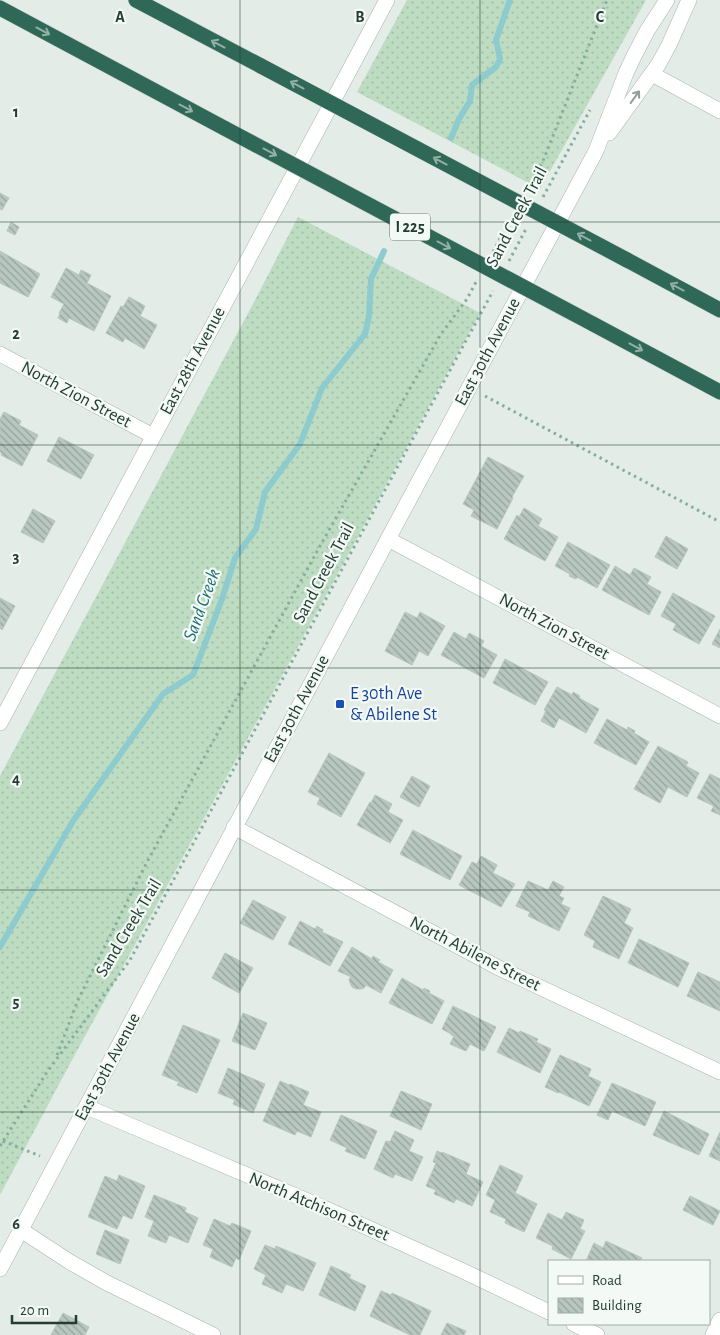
<svg xmlns="http://www.w3.org/2000/svg" width="720" height="1335" font-family="'Alegreya Sans',sans-serif">
<style>
.grass{fill:url(#grass-dots)}
.lines{fill:none;stroke-linecap:round;stroke-linejoin:round}
.stream{stroke:#8dcbcf;stroke-width:6}
.building{fill:url(#building-back-hatch);stroke:#b6c6bd}
.minor-casing{stroke:#a6b4ad;stroke-width:16}
.highway-casing{stroke:#c1c9c6;stroke-width:16}
.path{stroke:#85ae9d;stroke-width:3;stroke-dasharray:2.5 4;stroke-linecap:butt}
.minor{stroke:#fff;stroke-width:15}
.highway{stroke:#306857;stroke-width:15}
.highway-bridge-casing{stroke:#c1c9c6;stroke-width:16;stroke-linecap:butt}
.highway-bridge{stroke:#306857;stroke-width:15}
.oneway{stroke:#92b0a6}
.oneway2{stroke:#919e99}
.grid{fill:none;stroke:#233d33;stroke-width:1;stroke-opacity:0.55}
.transit-dot{fill:#1a4fb4;stroke:#f3f9f5;stroke-width:2}
.labels{text-anchor:middle;dominant-baseline:central;stroke-width:4.5;stroke-linejoin:round;paint-order:stroke}
.shield{fill:#f3f9f5;stroke:#61756d;stroke-width:1}
.shield-label{font-size:16px;font-weight:bold;fill:#233d33}
.street-label{font-size:18px;fill:#233d33;stroke:#f3f9f5}
.transit-label{font-size:18px;fill:#164399;stroke:#f3f9f5;text-anchor:start}
.water-label{font-size:19px;font-style:italic;fill:#207076;stroke:#f3f9f5}
.grid-label{font-size:16px;text-anchor:middle;font-weight:bold;fill:#233d33;stroke:#f3f9f5;stroke-width:4.5;stroke-linejoin:round;paint-order:stroke}
</style>
<defs>
<pattern id="grass-dots" width="8" height="8" patternUnits="userSpaceOnUse" patternTransform="scale(1.25)"><rect width="8" height="8" fill="#bddcc2"/><path d="M2 2h.1M6 6h.1" fill="none" stroke="#a2bea7" stroke-width="1.8" stroke-linecap="round"/></pattern>
<pattern id="building-back-hatch" width="6" height="6" patternUnits="userSpaceOnUse" patternTransform="scale(1.25)"><rect width="6" height="6" fill="#b8c7c0"/><path d="M-1 5l2 2M0 0l6 6M5-1l2 2" fill="none" stroke="#95a39d"/></pattern>
</defs>
<rect width="100%" height="100%" fill="#e3ece7"/>
<g class="grass">
<path d="M407,0H646L540,189L357,92Z"/>
<path d="M298,217L480,313L72,1060L0,1195V776L253,304Z"/>
</g>
<g class="lines">
<g class="stream">
<path d="M451,138L459,119L470,101L472,85L496,67L500,59L496,40L510,0"/>
<path d="M0,947L73,821L163,694L193,675L222,599L235,558L256,529L265,492L300,444L322,388L365,334L369,316L371,279L384,251"/>
</g>
</g>
<g class="building">
<path d="M0,193L9,198L2,210L0,209Z"/>
<path d="M11,222L19,227L15,235L7,231Z"/>
<path d="M0,251L40,274L28,297L0,283Z"/>
<path d="M66,268L79,275L81,270L91,275L87,283L111,296L94,331L69,318L67,323L58,318L60,314L59,313L64,304L51,297Z"/>
<path d="M129,297L145,306L140,316L157,325L144,349L125,338L123,342L106,333L121,306L123,307Z"/>
<path d="M4,412L21,421L19,425L38,435L22,466L1,455L2,453L0,452V419Z"/>
<path d="M59,437L94,455L81,479L47,461Z"/>
<path d="M488,457L524,476L512,497L513,498L497,529L471,516L474,510L463,504Z"/>
<path d="M524,508L542,519L538,526L558,537L545,561L504,539L517,515L519,517Z"/>
<path d="M33,509L55,521L43,543L21,532Z"/>
<path d="M666,536L688,549L677,569L655,557Z"/>
<path d="M568,542L610,565L597,588L577,577L576,579L569,576L570,574L555,566Z"/>
<path d="M615,566L630,575L634,568L651,577L647,584L661,592L649,615L602,590Z"/>
<path d="M673,593L715,616L699,644L673,630L676,624L661,616Z"/>
<path d="M0,598L15,606L2,630L0,628Z"/>
<path d="M405,612L417,618L420,612L445,626L428,656L419,651L412,665L385,651Z"/>
<path d="M720,629V648L712,644Z"/>
<path d="M454,632L466,639L469,633L484,641L481,646L497,655L484,678L441,655Z"/>
<path d="M505,659L548,682L535,705L493,683Z"/>
<path d="M557,687L572,695L573,692L580,696L579,698L599,709L586,733L559,718L554,728L541,721L546,711L544,710Z"/>
<path d="M607,719L627,730L628,727L635,731L634,733L649,742L636,765L594,743Z"/>
<path d="M658,746L688,762L686,766L699,773L687,797L668,787L660,803L634,789Z"/>
<path d="M329,753L365,773L341,817L317,804L320,798L308,792Z"/>
<path d="M710,774L720,779V815L711,811L714,806L697,798Z"/>
<path d="M412,776L430,786L419,807L400,797Z"/>
<path d="M375,795L392,804L388,812L403,820L390,843L357,825L370,802L371,803Z"/>
<path d="M413,830L462,856L450,880L400,854Z"/>
<path d="M481,856L497,865L493,873L515,884L501,907L459,885L472,862L477,864Z"/>
<path d="M528,881L548,890L553,881L564,887L559,896L564,898L561,904L570,908L559,931L528,916L530,912L516,906Z"/>
<path d="M603,896L631,909L624,923L633,928L619,959L593,947L595,941L584,935Z"/>
<path d="M253,900L286,917L273,940L240,923Z"/>
<path d="M300,921L315,929L317,926L323,930L322,932L343,942L330,966L288,944Z"/>
<path d="M639,939L689,963L678,987L628,963Z"/>
<path d="M352,947L372,959L373,956L380,960L378,962L393,970L381,993L366,985L364,988L361,989H356L352,987L350,983L349,979L351,977L338,971Z"/>
<path d="M225,953L253,968L239,993L212,978Z"/>
<path d="M698,972L720,982V1011L687,996Z"/>
<path d="M402,978L423,990L424,988L430,991L429,993L444,1001L432,1024L389,1003Z"/>
<path d="M453,1006L496,1027L484,1051L470,1044L466,1051L450,1044L454,1036L451,1035V1034L442,1029Z"/>
<path d="M243,1013L267,1023L255,1050L232,1041Z"/>
<path d="M183,1025L220,1040L197,1093L177,1085L179,1082L162,1075Z"/>
<path d="M509,1028L519,1033L520,1031L538,1039L536,1042L551,1049L540,1073L497,1052Z"/>
<path d="M560,1055L591,1069L588,1076L601,1082L589,1106L559,1092L558,1093L545,1087Z"/>
<path d="M228,1068L265,1084L253,1113L233,1104L235,1100L218,1093Z"/>
<path d="M280,1081L289,1085L290,1084L309,1092L303,1105L321,1112L311,1137L297,1131L295,1135L263,1121Z"/>
<path d="M612,1083L656,1102L645,1126L612,1111L608,1120L597,1115Z"/>
<path d="M401,1091L432,1104L421,1130L390,1116Z"/>
<path d="M664,1111L709,1134L699,1155L653,1135Z"/>
<path d="M341,1115L377,1131L365,1159L345,1151L347,1148L330,1140Z"/>
<path d="M395,1131L414,1140L409,1151L423,1157L412,1181L395,1174L393,1178L374,1169L386,1141L390,1142Z"/>
<path d="M720,1132V1161L709,1156Z"/>
<path d="M437,1151L441,1153L442,1152L470,1164L466,1174L483,1182L472,1206L456,1199L454,1203L439,1196L434,1194L436,1190L426,1186L436,1163L433,1162Z"/>
<path d="M500,1165L523,1176L515,1193L537,1204L524,1232L505,1223L506,1219L490,1212L495,1200L486,1195Z"/>
<path d="M119,1175L145,1186L132,1219L123,1215L117,1229L88,1217L105,1176L117,1181Z"/>
<path d="M154,1195L186,1208L185,1212L198,1218L188,1243L169,1235L166,1243L148,1236L154,1221L145,1217Z"/>
<path d="M690,1196L720,1211L713,1225L683,1210Z"/>
<path d="M566,1212L584,1220L580,1229L585,1231L571,1259L552,1249L553,1246L536,1238L548,1213L562,1220Z"/>
<path d="M214,1219L230,1226L232,1223L251,1231L239,1260L236,1258L232,1267L210,1257L213,1249L203,1245Z"/>
<path d="M105,1230L129,1240L120,1264L96,1254Z"/>
<path d="M606,1241L642,1258L640,1261H586L594,1243L603,1248Z"/>
<path d="M265,1245L275,1249L276,1246L316,1263L303,1291L286,1284L282,1293L262,1284L266,1275L254,1269Z"/>
<path d="M331,1266L351,1275L349,1278L366,1286L355,1311L319,1295Z"/>
<path d="M381,1291L391,1295L392,1293L431,1311L420,1335H410L370,1316Z"/>
<path d="M63,1313L89,1327L85,1335H51Z"/>
<path d="M447,1323L466,1331L464,1335H441Z"/>
</g>
<g class="lines">
<defs>
<g id="minor">
<path d="M652,74L720,111"/>
<path d="M609,133L658,65L669,45L689,0"/>
<path d="M0,354L153,436"/>
<path d="M388,539L720,716"/>
<path d="M0,723L387,0"/>
<path d="M234,827L499,968L720,1072"/>
<path d="M87,1107L322,1207L461,1270L549,1312"/>
<path d="M21,1230L70,1262L107,1283L213,1335"/>
<path d="M0,1269L388,539L596,151L626,73L634,56L647,31L667,0"/>
<path d="M574,1324L597,1335"/>
<path d="M713,1335L720,1320"/>
</g>
<g id="highway">
<path d="M136,0L261,66"/>
<path d="M0,8L226,129"/>
<path d="M627,260L720,310"/>
<path d="M593,324L720,392"/>
</g>
</defs>
<use href="#minor" class="minor-casing"/>
<use href="#highway" class="highway-casing"/>
<g class="path">
<path d="M527,189L543,161L607,0"/>
<path d="M543,197L590,110"/>
<path d="M493,252L511,218"/>
<path d="M509,261L527,227"/>
<path d="M485,396L720,522"/>
<path d="M57,1055L78,1000L147,862L320,546L441,334L467,299L476,282"/>
<path d="M3,1141L40,1156"/>
<path d="M0,1146L47,1072L130,960L493,291"/>
</g>
<use href="#minor" class="minor"/>
<use href="#highway" class="highway"/>
<defs>
<g id="highway-bridge">
<path d="M261,66L627,260"/>
<path d="M226,129L593,324"/>
</g>
</defs>
<use href="#highway-bridge" class="highway-bridge-casing"/>
<use href="#highway-bridge" class="highway-bridge"/>
</g>
<defs><path id="oneway-shaft" d="M-6 0H5M1.5-3L5.5 0L1.5 3" fill="none" stroke-width="1.6" stroke-linecap="round" stroke-linejoin="round" transform="scale(1.25)"/></defs>
<g class="oneway">
<use href="#oneway-shaft" transform="translate(43 31) rotate(28)"/>
<use href="#oneway-shaft" transform="translate(218 44) rotate(-152)"/>
<use href="#oneway-shaft" transform="translate(297 85) rotate(-152)"/>
<use href="#oneway-shaft" transform="translate(186 108) rotate(28)"/>
<use href="#oneway-shaft" transform="translate(270 152) rotate(28)"/>
<use href="#oneway-shaft" transform="translate(440 161) rotate(-152)"/>
<use href="#oneway-shaft" transform="translate(584 237) rotate(-152)"/>
<use href="#oneway-shaft" transform="translate(444 245) rotate(28)"/>
<use href="#oneway-shaft" transform="translate(677 287) rotate(-152)"/>
<use href="#oneway-shaft" transform="translate(636 347) rotate(28)"/>
</g>
<use class="oneway2" href="#oneway-shaft" transform="translate(635 97) rotate(-54)"/>
<path class="grid" d="M240,0V1335M480,0V1335M0,222H720M0,445H720M0,668H720M0,890H720M0,1112H720"/>
<rect class="transit-dot" x="335" y="699" width="10" height="10" rx="2.5"/>
<g class="labels">
<rect class="shield" x="390" y="213.5" width="40" height="27" rx="4"/>
<g class="shield-label">
<text x="410" y="227">I 225</text>
</g>
<g class="street-label">
<text transform="translate(517 217) rotate(-62)">Sand Creek Trail</text>
<text transform="translate(488 352) rotate(-62)">East 30th Avenue</text>
<text transform="translate(193 361) rotate(-62)">East 28th Avenue</text>
<text transform="translate(76 395) rotate(28)">North Zion Street</text>
<text transform="translate(324 573) rotate(-62)">Sand Creek Trail</text>
<text transform="translate(554 627) rotate(28)">North Zion Street</text>
<text transform="translate(297 709) rotate(-62)">East 30th Avenue</text>
<text transform="translate(129 928) rotate(-59)">Sand Creek Trail</text>
<text transform="translate(475 954) rotate(27)">North Abilene Street</text>
<text transform="translate(108 1067) rotate(-62)">East 30th Avenue</text>
<text transform="translate(319 1207) rotate(23)">North Atchison Street</text>
</g>
<g class="transit-label">
<text x="350" y="694">E 30th Ave<tspan x="350" dy="21">&amp; Abilene St</tspan></text>
</g>
<g class="water-label">
<text transform="translate(202 605) rotate(-70)">Sand Creek</text>
</g>
</g>
<g class="grid-label">
<text x="120" y="22">A</text>
<text x="360" y="22">B</text>
<text x="600" y="22">C</text>
<text x="16" y="117">1</text>
<text x="16" y="339">2</text>
<text x="16" y="562">3</text>
<text x="16" y="784">4</text>
<text x="16" y="1007">5</text>
<text x="16" y="1229">6</text>
</g>
<rect x="548" y="1260" width="162" height="65" fill="#f3f9f5" stroke="#a0aea7"/>
<rect x="558" y="1276" width="25" height="8" fill="#ffffff" stroke="#a0aea7"/>
<text x="592" y="1285" font-size="15" fill="#233d33">Road</text>
<rect x="558" y="1298" width="25" height="15" fill="url(#building-back-hatch)" stroke="#a0aea7"/>
<text x="592" y="1310" font-size="15" fill="#233d33">Building</text>
<path d="M12 1315v8h64v-8" fill="none" stroke="#233d33" stroke-width="2.5"/>
<text x="20" y="1315" font-size="15" fill="#233d33" stroke="#f3f9f5" stroke-width="4" paint-order="stroke">20 m</text>
</svg>
